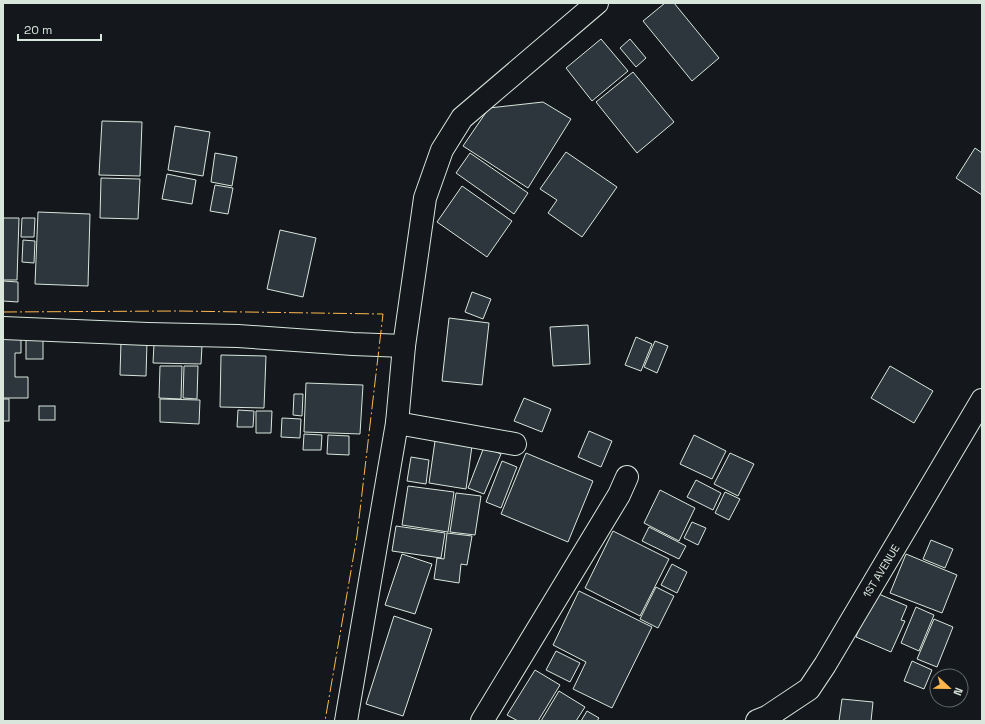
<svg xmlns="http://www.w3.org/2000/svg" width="985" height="724" font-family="'Space Grotesk',sans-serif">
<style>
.building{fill:#2c363c;stroke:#d8e6dc}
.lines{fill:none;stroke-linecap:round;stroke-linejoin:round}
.minor-casing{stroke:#d8e6dc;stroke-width:24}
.minor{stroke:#14181c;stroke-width:22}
.power{stroke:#ffb74d;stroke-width:1;stroke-dasharray:14 3 2 3;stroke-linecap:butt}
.labels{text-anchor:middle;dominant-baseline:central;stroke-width:3;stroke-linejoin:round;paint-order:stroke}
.street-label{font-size:11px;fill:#d8e6dc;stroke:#14181c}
</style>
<rect width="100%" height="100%" fill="#14181c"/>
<g class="building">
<path d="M665,3H674L719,58L692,81L643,21Z"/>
<path d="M601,39L628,71L592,101L566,68Z"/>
<path d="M630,39L646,58L636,67L620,48Z"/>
<path d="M633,72L674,122L637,153L596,102Z"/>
<path d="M543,102L571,119L528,188L463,146L489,108Z"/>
<path d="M102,121L142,122L140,176L99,175Z"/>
<path d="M175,126L210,132L203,176L168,170Z"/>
<path d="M975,148L982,153V195L956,178Z"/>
<path d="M566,152L617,187L582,237L548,213L557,200L540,189Z"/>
<path d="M215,153L237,157L232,186L211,182Z"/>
<path d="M470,153L528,193L514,214L456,173Z"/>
<path d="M167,174L196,180L192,204L162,199Z"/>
<path d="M101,178L140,179L138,219L100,218Z"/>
<path d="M215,185L233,188L228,214L210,211Z"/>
<path d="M462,186L512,221L487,257L437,222Z"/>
<path d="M38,212L90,214L88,286L35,284Z"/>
<path d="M3,218H19L17,280H3Z"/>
<path d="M22,218H35L34,237H21Z"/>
<path d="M280,230L316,238L303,297L267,289Z"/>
<path d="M23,240L35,241L34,263L22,262Z"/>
<path d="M3,281L18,282V302L3,301Z"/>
<path d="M472,292L491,299L483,319L465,312Z"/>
<path d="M449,318L489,323L482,385L442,381Z"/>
<path d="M588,325L590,364L553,366L550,327Z"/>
<path d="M3,332H21V353H15V377H28V398H3Z"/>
<path d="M636,337L652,344L641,371L625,365Z"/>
<rect x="26" y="339" width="17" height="20"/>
<path d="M121,341L147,342L146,376L120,375Z"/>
<path d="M655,341L668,346L657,373L644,367Z"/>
<path d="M154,344L202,345L201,364L153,363Z"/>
<path d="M221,355L266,356L264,408L220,407Z"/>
<path d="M160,366H182L181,399L159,398Z"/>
<path d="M184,366H198L197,399L183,398Z"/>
<path d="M890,366L933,391L914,423L871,398Z"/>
<path d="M306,383L363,385L360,434L304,432Z"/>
<path d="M294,394H303L302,416L293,415Z"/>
<path d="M524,398L551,409L542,432L514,421Z"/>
<rect x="3" y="399" width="6" height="22"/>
<path d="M160,399L200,400L199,424L160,422Z"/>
<rect x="39" y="406" width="16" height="14"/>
<path d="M238,410L254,411L253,427H237Z"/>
<path d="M256,411H272L271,433H256Z"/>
<path d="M282,418L301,419L300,438L281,437Z"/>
<path d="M589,431L612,441L601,467L578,457Z"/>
<path d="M304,434L322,435L321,450H303Z"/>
<path d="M328,435L349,436V455L327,454Z"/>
<path d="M694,435L726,451L712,479L680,464Z"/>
<path d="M435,441L472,446L466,489L429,483Z"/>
<path d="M484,447L501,454L484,494L468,488Z"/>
<path d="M526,453L593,481L568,542L501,514Z"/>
<path d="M730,453L754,464L738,496L714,484Z"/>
<path d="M411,457L429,460L426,484L407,481Z"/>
<path d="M502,461L517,467L501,508L486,502Z"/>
<path d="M696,480L721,493L713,510L687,497Z"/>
<path d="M408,486L454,492L448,532L402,525Z"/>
<path d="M660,490L695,508L679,541L644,523Z"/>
<path d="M725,492L740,499L729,520L715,513Z"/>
<path d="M456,493L481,496L475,535L450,532Z"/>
<path d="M692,522L706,528L698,545L684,538Z"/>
<path d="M396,526L445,533L441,558L392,551Z"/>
<path d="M649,527L686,546L679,559L642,541Z"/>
<path d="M613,531L669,559L640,616L585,588Z"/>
<path d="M447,533L472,536L467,565L461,564L459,583L434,579L437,558L444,559Z"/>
<path d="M931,540L953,549L945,568L923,559Z"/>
<path d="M402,554L432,564L415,614L385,605Z"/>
<path d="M906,554L957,575L942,613L890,593Z"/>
<path d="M672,564L687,572L677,593L661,585Z"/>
<path d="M656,587L674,596L658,628L640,619Z"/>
<path d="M579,591L652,627L612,708L573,689L586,662L553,645Z"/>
<path d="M874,592L907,606L901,620L905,621L891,652L856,637Z"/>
<path d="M916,607L934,615L919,651L901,643Z"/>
<path d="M394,616L432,629L403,716L366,704Z"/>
<path d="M934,619L953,627L937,667L917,659Z"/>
<path d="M556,651L580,663L570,682L546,670Z"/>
<path d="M912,661L932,670L924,689L904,681Z"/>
<path d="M535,670L560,685L538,721H518L507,715Z"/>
<path d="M559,691L585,707L576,721H541Z"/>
<path d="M842,699L873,702L871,721H839Z"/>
<path d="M587,711L599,718L597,721H581Z"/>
</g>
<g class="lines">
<defs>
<g id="minor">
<path d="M3,328L148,334L238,336L353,344L404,346"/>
<path d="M397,423L515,444"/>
<path d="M346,721L397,423L404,346L425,198L442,150L462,118L597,3"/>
<path d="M482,721L619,495L627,477"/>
<path d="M757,721L767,717L809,689L825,665L982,400"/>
</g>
</defs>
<use href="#minor" class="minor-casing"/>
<use href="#minor" class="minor"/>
<path class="power" d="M3,312L178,311L383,314L357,536L325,721"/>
</g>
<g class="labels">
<g class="street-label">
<text transform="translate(881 571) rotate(-59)">1ST AVENUE</text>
</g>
</g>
<rect width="985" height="724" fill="none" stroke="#d8e6dc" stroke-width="8"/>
<g transform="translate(949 688) rotate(112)"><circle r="19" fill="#14181c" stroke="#626a69"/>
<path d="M0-3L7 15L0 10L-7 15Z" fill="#ffb74d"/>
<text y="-6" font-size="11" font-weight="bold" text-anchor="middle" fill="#d8e6dc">N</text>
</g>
<path d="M18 34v6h83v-6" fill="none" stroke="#d8e6dc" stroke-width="2"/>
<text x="24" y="34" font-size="12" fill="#d8e6dc" stroke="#14181c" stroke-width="3" paint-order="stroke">20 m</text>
</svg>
